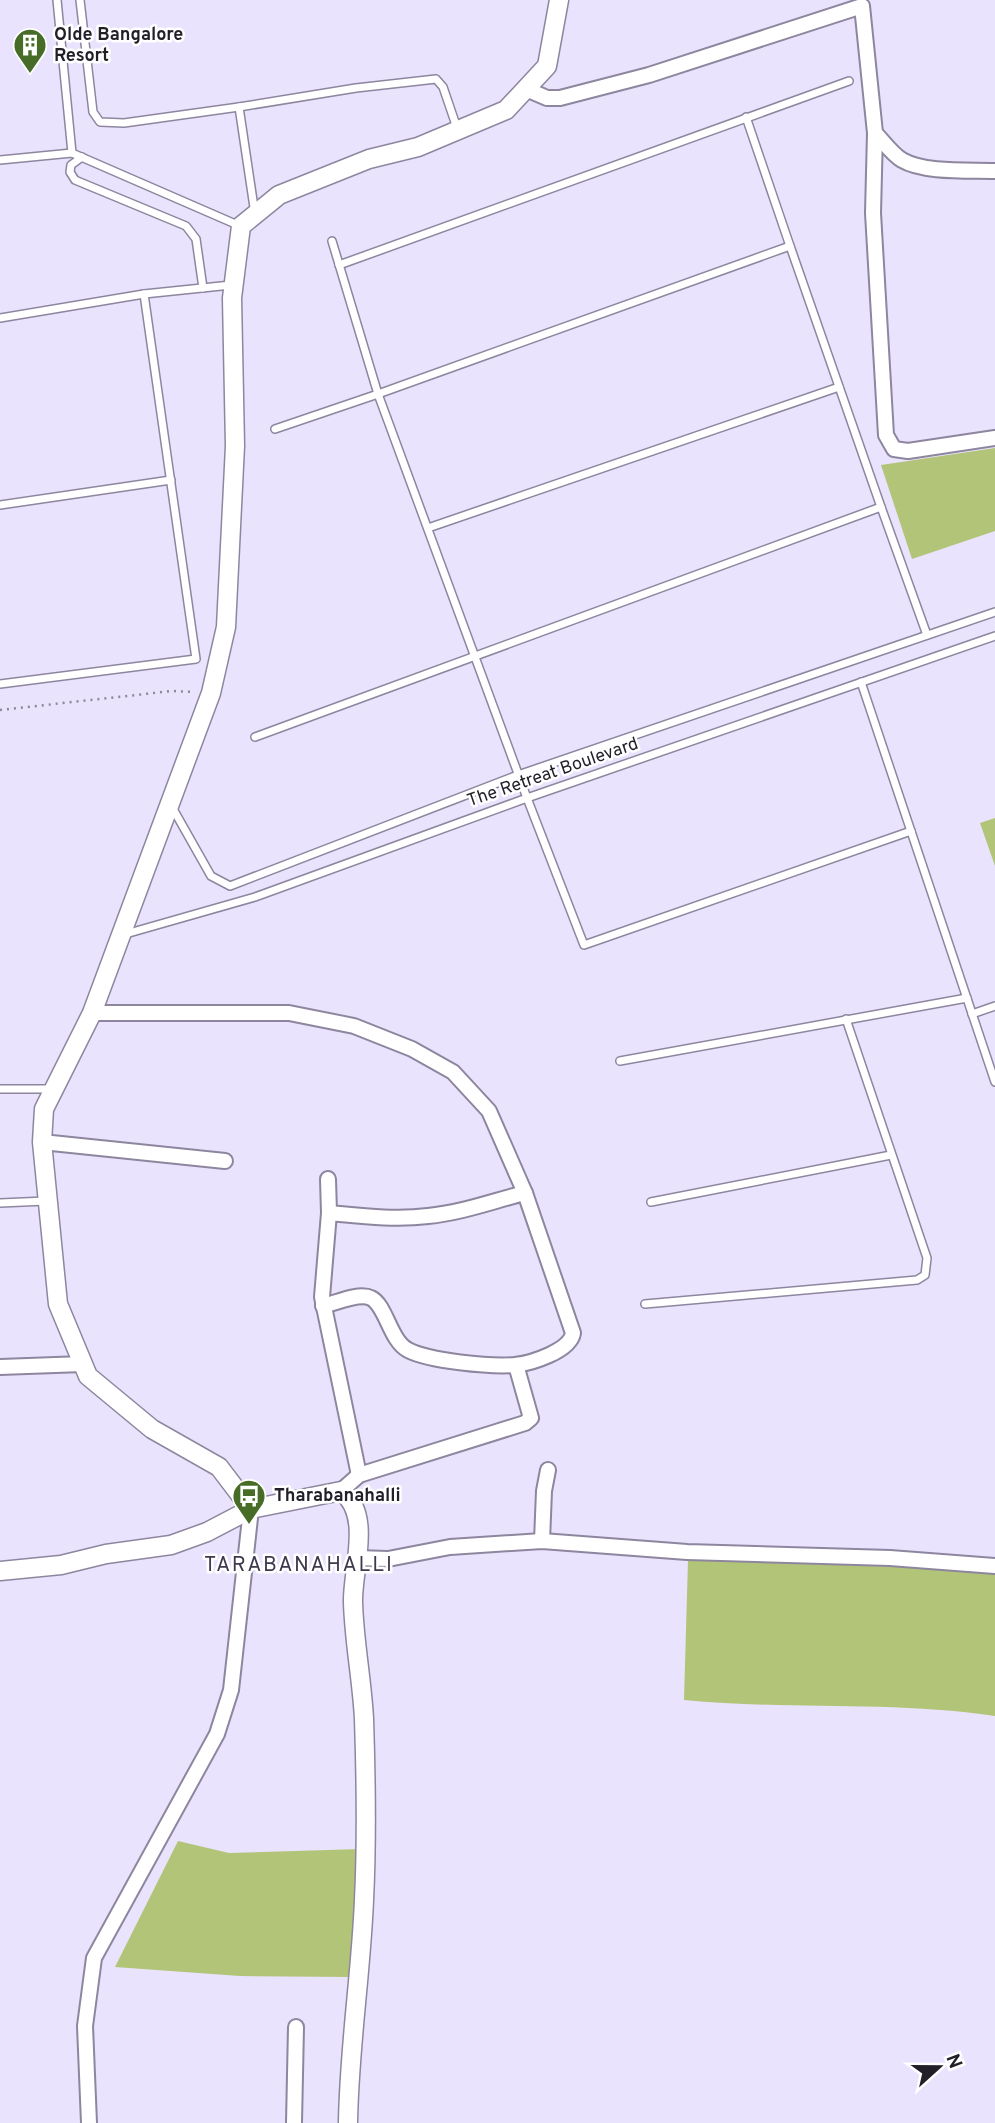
<svg xmlns="http://www.w3.org/2000/svg" width="995" height="2123" font-family="Overpass,sans-serif">
<style>
.green{fill:#b2c477}
.lines{fill:none;stroke-linecap:round;stroke-linejoin:round}
.service-casing{stroke:#8d869e;stroke-width:10}
.minor-casing{stroke:#8d869e;stroke-width:18}
.tertiary-casing{stroke:#8d869e;stroke-width:21}
.path{stroke:#8c889a;stroke-width:2.5;stroke-dasharray:2 5;stroke-linecap:butt}
.service{stroke:#fff;stroke-width:7}
.minor{stroke:#fff;stroke-width:14}
.tertiary{stroke:#fff;stroke-width:18}
.labels{text-anchor:middle;dominant-baseline:central;stroke-width:5;stroke-linejoin:round;paint-order:stroke}
.poi-label{font-size:18px;font-weight:bold;fill:#221f29;stroke:#fff;text-anchor:start}
.street-label{font-size:18px;fill:#221f29;stroke:#fff}
.quarter-label{font-size:21px;letter-spacing:2px;fill:#3f394d;stroke:#fff}
</style>
<rect width="100%" height="100%" fill="#e9e3fd"/>
<g class="green">
<path d="M995,448V531L912,559L881,465Z"/>
<path d="M995,818V866L980,823Z"/>
<path d="M688,1560L906,1567L995,1573V1716C892,1701 787,1710 684,1700Z"/>
<path d="M178,1841L229,1853L361,1849L351,1977L240,1976L115,1967Z"/>
</g>
<g class="lines">
<defs>
<g id="service">
<path d="M57,0L72,153"/>
<path d="M80,0L93,112L100,122L124,123L239,107"/>
<path d="M746,117L790,246"/>
<path d="M82,157L71,165L70,172L75,180L186,226L196,239L203,288"/>
<path d="M0,160L72,153L240,226"/>
<path d="M255,214L239,107L356,88L436,79L443,87L457,128"/>
<path d="M332,241L378,394L527,798L584,945L911,831"/>
<path d="M339,265L849,81"/>
<path d="M0,318L144,294L231,285"/>
<path d="M0,505L171,480"/>
<path d="M881,507L927,635"/>
<path d="M428,528L839,387"/>
<path d="M861,682L995,1082"/>
<path d="M0,684L196,659L144,294"/>
<path d="M255,737L881,507L790,246L378,394L275,429"/>
<path d="M172,807L211,876L230,886L518,775L995,612"/>
<path d="M122,935L255,897L527,798L995,636"/>
<path d="M972,1014L995,1006"/>
<path d="M620,1061L967,998"/>
<path d="M0,1089H54"/>
<path d="M651,1202L891,1155"/>
<path d="M0,1203L46,1201"/>
<path d="M645,1304L917,1280L925,1275L927,1258L846,1019"/>
</g>
<g id="minor">
<path d="M526,89L547,98H560L649,75L862,6L875,133L873,213L886,435L894,449L908,451L995,438"/>
<path d="M875,133C883,141 892,154 902,160C924,173 969,170 995,171"/>
<path d="M92,1013H289L354,1026L412,1049L453,1072L489,1111L525,1193L573,1333C570,1351 532,1363 515,1365C490,1367 429,1361 408,1350C390,1341 386,1305 371,1298C359,1292 336,1303 323,1306"/>
<path d="M42,1142L225,1161"/>
<path d="M328,1179L329,1213L322,1297L359,1475"/>
<path d="M329,1213C362,1216 395,1220 428,1216C461,1213 493,1201 525,1193"/>
<path d="M0,1367L83,1364"/>
<path d="M341,1491L359,1475L525,1423L531,1418L516,1365"/>
<path d="M542,1541L544,1491L548,1470"/>
<path d="M357,1558L388,1559L450,1547L542,1541L687,1552L890,1558L995,1566"/>
<path d="M89,2123L85,2026L94,1958L217,1734L231,1690L251,1509"/>
<path d="M294,2123L296,2027"/>
</g>
<g id="tertiary">
<path d="M251,1509L219,1467L152,1429L88,1376L58,1304L42,1142L44,1109L92,1013L211,693L226,627L235,446L232,298L241,226L279,195L369,159L418,147L506,110L547,66L559,0"/>
<path d="M0,1571L61,1565L106,1554L171,1545L207,1532L251,1509L341,1491C373,1514 352,1570 353,1602C354,1641 362,1680 364,1719C366,1779 367,1840 364,1900C361,1974 349,2048 348,2123"/>
</g>
</defs>
<use href="#service" class="service-casing"/>
<use href="#minor" class="minor-casing"/>
<use href="#tertiary" class="tertiary-casing"/>
<path class="path" d="M0,710L172,691L193,692"/>
<use href="#service" class="service"/>
<use href="#minor" class="minor"/>
<use href="#tertiary" class="tertiary"/>
</g>
<defs>
<symbol id="building-pin" viewBox="-11 -11 22 30"><path d="M0 17L-7.5 6A9.5 9.5 0 1 1 7.5 6Z" fill="#466c27" stroke="#fff"/><path d="M-4-6H4V6H1V3H-1V6H-4ZM-2.5-4.3h1.7v1.8h-1.7ZM.8-4.3h1.7v1.8H.8ZM-2.5-1h1.7V.8h-1.7ZM.8-1h1.7V.8H.8Z" fill="#fff"/></symbol>
<symbol id="bus-pin" viewBox="-11 -11 22 30"><path d="M0 17L-7.5 6A9.5 9.5 0 1 1 7.5 6Z" fill="#466c27" stroke="#fff"/><path d="M-5-6H5V4H4V6H2V4H-2V6H-4V4H-5ZM-3.5-4V0h7V-4ZM-3.5 1.2v1.5H-2V1.2ZM2 1.2v1.5H3.5V1.2Z" fill="#fff"/></symbol>
</defs>
<g fill-rule="evenodd">
<use href="#building-pin" x="11" y="26" width="38" height="52"/>
<use href="#bus-pin" x="230" y="1477" width="38" height="52"/>
</g>
<g class="labels">
<g class="poi-label">
<text x="54" y="35">Olde Bangalore<tspan x="54" dy="21">Resort</tspan></text>
<text x="274" y="1496">Tharabanahalli</text>
</g>
<g class="street-label">
<text transform="translate(553 773) rotate(-19)">The Retreat Boulevard</text>
</g>
<g class="quarter-label">
<text x="299" y="1565">TARABANAHALLI</text>
</g>
</g>
<g transform="translate(939 2067) rotate(69)" stroke="#ffffff" stroke-width="5" paint-order="stroke">
<path d="M0-5L12 26L0 18L-12 26Z" fill="#221f29"/>
<text y="-10" font-size="19" font-weight="bold" text-anchor="middle" fill="#221f29">N</text>
</g>
</svg>
